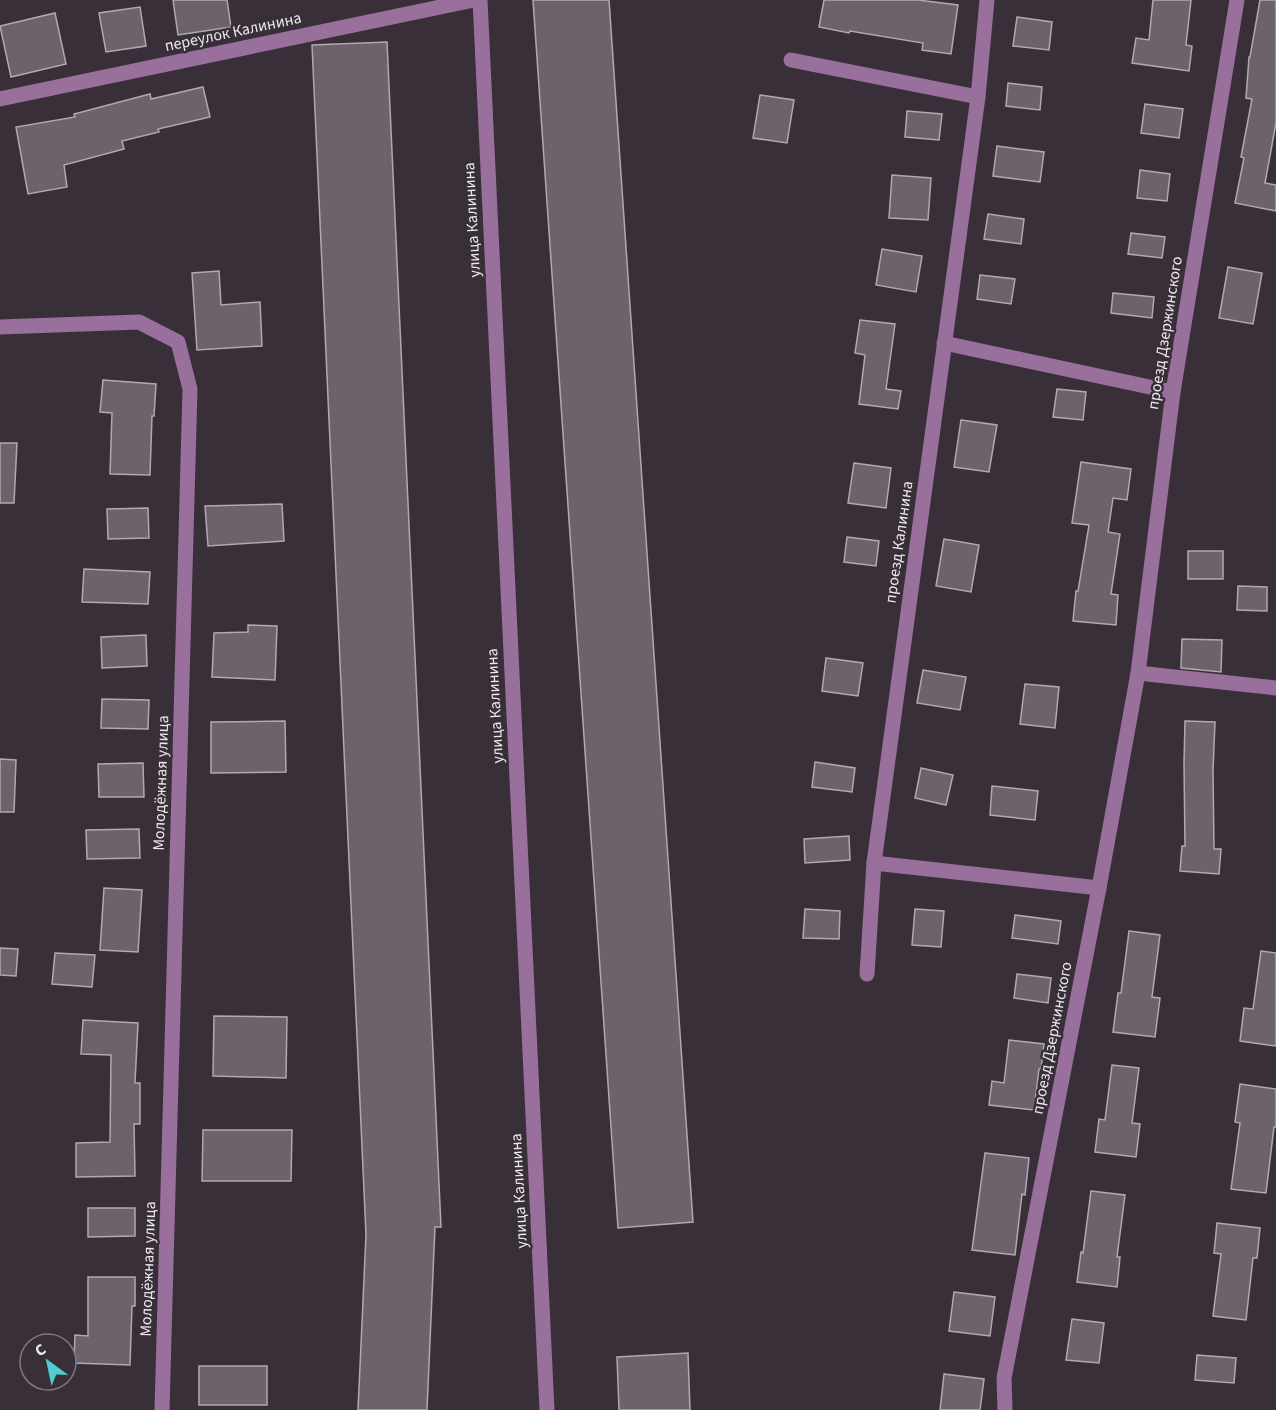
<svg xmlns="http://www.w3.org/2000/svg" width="1276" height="1410" font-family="'Source Sans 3',sans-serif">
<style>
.building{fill:#6b626c;stroke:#b2a8b3;stroke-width:1.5}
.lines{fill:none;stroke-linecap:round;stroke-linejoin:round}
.minor{stroke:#996f9c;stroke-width:15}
.labels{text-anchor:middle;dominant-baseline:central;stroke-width:5;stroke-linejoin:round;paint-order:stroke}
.street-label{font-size:16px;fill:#ece7ed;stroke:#382f38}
</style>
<rect width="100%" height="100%" fill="#382f38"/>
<g class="building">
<path d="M173,0H227L231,27L178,35Z"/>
<path d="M533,0H609L693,1222L618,1228Z"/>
<path d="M824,0H918L958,5L951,54L922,50L923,43L850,31L849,33L819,27Z"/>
<path d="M1153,0H1191L1186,45L1192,46L1189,71L1132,63L1136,38L1149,40Z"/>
<path d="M1260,0H1276V123L1265,183L1276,185V211L1235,203L1244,158L1241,157L1252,99L1246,98L1249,57H1250Z"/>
<path d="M140,7L146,46L106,52L99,13Z"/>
<path d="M55,13L66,64L11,77L0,26Z"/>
<path d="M1017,17L1052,22L1049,50L1013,46Z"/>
<path d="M387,42L441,1227H435L427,1410H358L366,1235L312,45Z"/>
<path d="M1008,83L1042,87L1040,110L1006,106Z"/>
<path d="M203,87L210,117L158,129L159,132L122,141L124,149L64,165L67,187L28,194L16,127L75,117L74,114L150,94L151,99Z"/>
<path d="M760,95L794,100L787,143L753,138Z"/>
<path d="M1145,104L1183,109L1179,138L1141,133Z"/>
<path d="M907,111L942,114L939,140L905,137Z"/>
<path d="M997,146L1044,152L1040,182L993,176Z"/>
<path d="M1140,170L1170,174L1167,201L1137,198Z"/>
<path d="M892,175L931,178L928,220L889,218Z"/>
<path d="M988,214L1024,219L1021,244L984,239Z"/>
<path d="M1131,233L1165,237L1162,258L1128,254Z"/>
<path d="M882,249L922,256L916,292L876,285Z"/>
<path d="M1228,267L1262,273L1253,324L1219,318Z"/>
<path d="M219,271L221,305L260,302L262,346L197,350L192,273Z"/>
<path d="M980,275L1015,279L1011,304L977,299Z"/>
<path d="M1113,293L1154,297L1152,318L1111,313Z"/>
<path d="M860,320L895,324L886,389L901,391L898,409L859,404L865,355L855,353Z"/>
<path d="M103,380L156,384L154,416H152L150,475L110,474L112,413L100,412Z"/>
<path d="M1057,389L1086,392L1083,420L1053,417Z"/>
<path d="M961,420L997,425L989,472L954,467Z"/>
<path d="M0,443H17L14,503H0Z"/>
<path d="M1081,462L1131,469L1127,500L1113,498L1108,532L1120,534L1111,594L1118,595L1116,625L1073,621L1076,591H1078L1089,525L1072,523Z"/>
<path d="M854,463L891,468L886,508L848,503Z"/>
<path d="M282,504L284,541L208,546L205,506Z"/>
<path d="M148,508L149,538L108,539L107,509Z"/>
<path d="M847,537L879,541L876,566L844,562Z"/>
<path d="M944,539L979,545L971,592L936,586Z"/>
<rect x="1188" y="551" width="35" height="28"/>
<path d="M84,569L150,572L148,604L82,602Z"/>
<path d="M1238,586L1267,587V611L1237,610Z"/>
<path d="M248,625L277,626L275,680L212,677L214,633L248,632Z"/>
<path d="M146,635L147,666L102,668L101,637Z"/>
<path d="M1182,639L1222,640L1221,672L1181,668Z"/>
<path d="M826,658L863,663L858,696L822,691Z"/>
<path d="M923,670L966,677L960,710L917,703Z"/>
<path d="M1025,684L1059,687L1055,728L1020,724Z"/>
<path d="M102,699L149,700L148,729L101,728Z"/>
<path d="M285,721L286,772L211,773V722Z"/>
<path d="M1185,721L1215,722L1213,770L1214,849H1221L1219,874L1180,871L1182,846H1185L1184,764Z"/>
<path d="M0,759L16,760L14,812H0Z"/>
<path d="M815,762L855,768L852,792L812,787Z"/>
<path d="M143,763L144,797H99L98,764Z"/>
<path d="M921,768L953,775L946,805L915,798Z"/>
<path d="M992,786L1038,791L1035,820L990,815Z"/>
<path d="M139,829L140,858L87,859L86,830Z"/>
<path d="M849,836L850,860L805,863L804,839Z"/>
<path d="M104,888L142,890L138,952L100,950Z"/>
<path d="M805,909L840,911L839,939L803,938Z"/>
<path d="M915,909L944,911L941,947L912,945Z"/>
<path d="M1015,915L1061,921L1058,944L1012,938Z"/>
<path d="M1129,931L1160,935L1152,997L1160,998L1155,1037L1113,1032L1118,993H1121Z"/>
<path d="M0,948L18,949L16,976L0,975Z"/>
<path d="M1261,951L1276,953V1046L1240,1041L1244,1008L1253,1009Z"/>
<path d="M55,953L95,955L92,987L52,984Z"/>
<path d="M1017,974L1051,978L1048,1003L1014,998Z"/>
<path d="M214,1016L287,1017L286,1078L213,1076Z"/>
<path d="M83,1020L138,1023L135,1083H140V1124H134L135,1176L76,1177V1143L110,1142L111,1055L81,1054Z"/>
<path d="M1009,1040L1044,1044L1041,1069H1039L1034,1110L989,1105L992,1081L1004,1083Z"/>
<path d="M1112,1065L1139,1068L1132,1123L1140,1124L1136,1157L1095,1152L1099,1119L1105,1120Z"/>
<path d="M1240,1084L1276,1089V1127H1274L1266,1193L1231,1189L1240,1123L1235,1122Z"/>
<path d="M203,1130H292L291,1181H202Z"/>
<path d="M985,1153L1029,1158L1025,1195L1022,1194L1015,1255L972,1250Z"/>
<path d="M1091,1191L1125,1195L1117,1257H1120L1117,1287L1077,1282L1081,1252L1083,1253Z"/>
<path d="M88,1208H135V1236L88,1237Z"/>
<path d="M1217,1223L1260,1228L1257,1258H1253L1246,1320L1213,1316L1221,1254L1214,1253Z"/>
<path d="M88,1277H135V1306H132L130,1365L74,1363L75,1335L88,1336Z"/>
<path d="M954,1292L995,1297L990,1336L949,1331Z"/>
<path d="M1072,1319L1104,1323L1099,1363L1066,1360Z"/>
<path d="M688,1353L690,1410H619L617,1357Z"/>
<path d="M1197,1355L1236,1358L1234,1383L1195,1380Z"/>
<rect x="199" y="1366" width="68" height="39"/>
<path d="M944,1374L984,1379L980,1410H940Z"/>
</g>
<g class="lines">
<g class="minor">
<path d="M480,0L547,1410"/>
<path d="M987,0L978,97L874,863L1099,888"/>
<path d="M791,60L978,97"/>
<path d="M0,99L474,0"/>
<path d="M0,327L139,322L178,342L190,389L162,1410"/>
<path d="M944,343L1173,392"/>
<path d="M1138,673L1276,688"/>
<path d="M867,974L874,863"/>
<path d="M1005,1410L1004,1378L1099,888L1138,673L1173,392L1237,0"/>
</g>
</g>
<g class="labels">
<g class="street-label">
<text transform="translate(233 32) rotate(-12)">переулок Калинина</text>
<text transform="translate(472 220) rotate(-93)">улица Калинина</text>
<text transform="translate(1165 333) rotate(-81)">проезд Дзержинского</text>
<text transform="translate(899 542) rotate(-82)">проезд Калинина</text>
<text transform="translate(495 706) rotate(-93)">улица Калинина</text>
<text transform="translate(161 783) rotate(-88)">Молодёжная улица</text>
<text transform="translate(1052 1038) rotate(-79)">проезд Дзержинского</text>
<text transform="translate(519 1191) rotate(-93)">улица Калинина</text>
<text transform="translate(148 1269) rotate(-88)">Молодёжная улица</text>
</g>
</g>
<g transform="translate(48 1362) rotate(327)"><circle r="28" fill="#382f38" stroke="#807980" stroke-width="1.5"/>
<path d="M0-4.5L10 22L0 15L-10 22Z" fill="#51ccd3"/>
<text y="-9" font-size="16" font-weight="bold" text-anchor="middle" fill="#ece7ed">С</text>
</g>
</svg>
